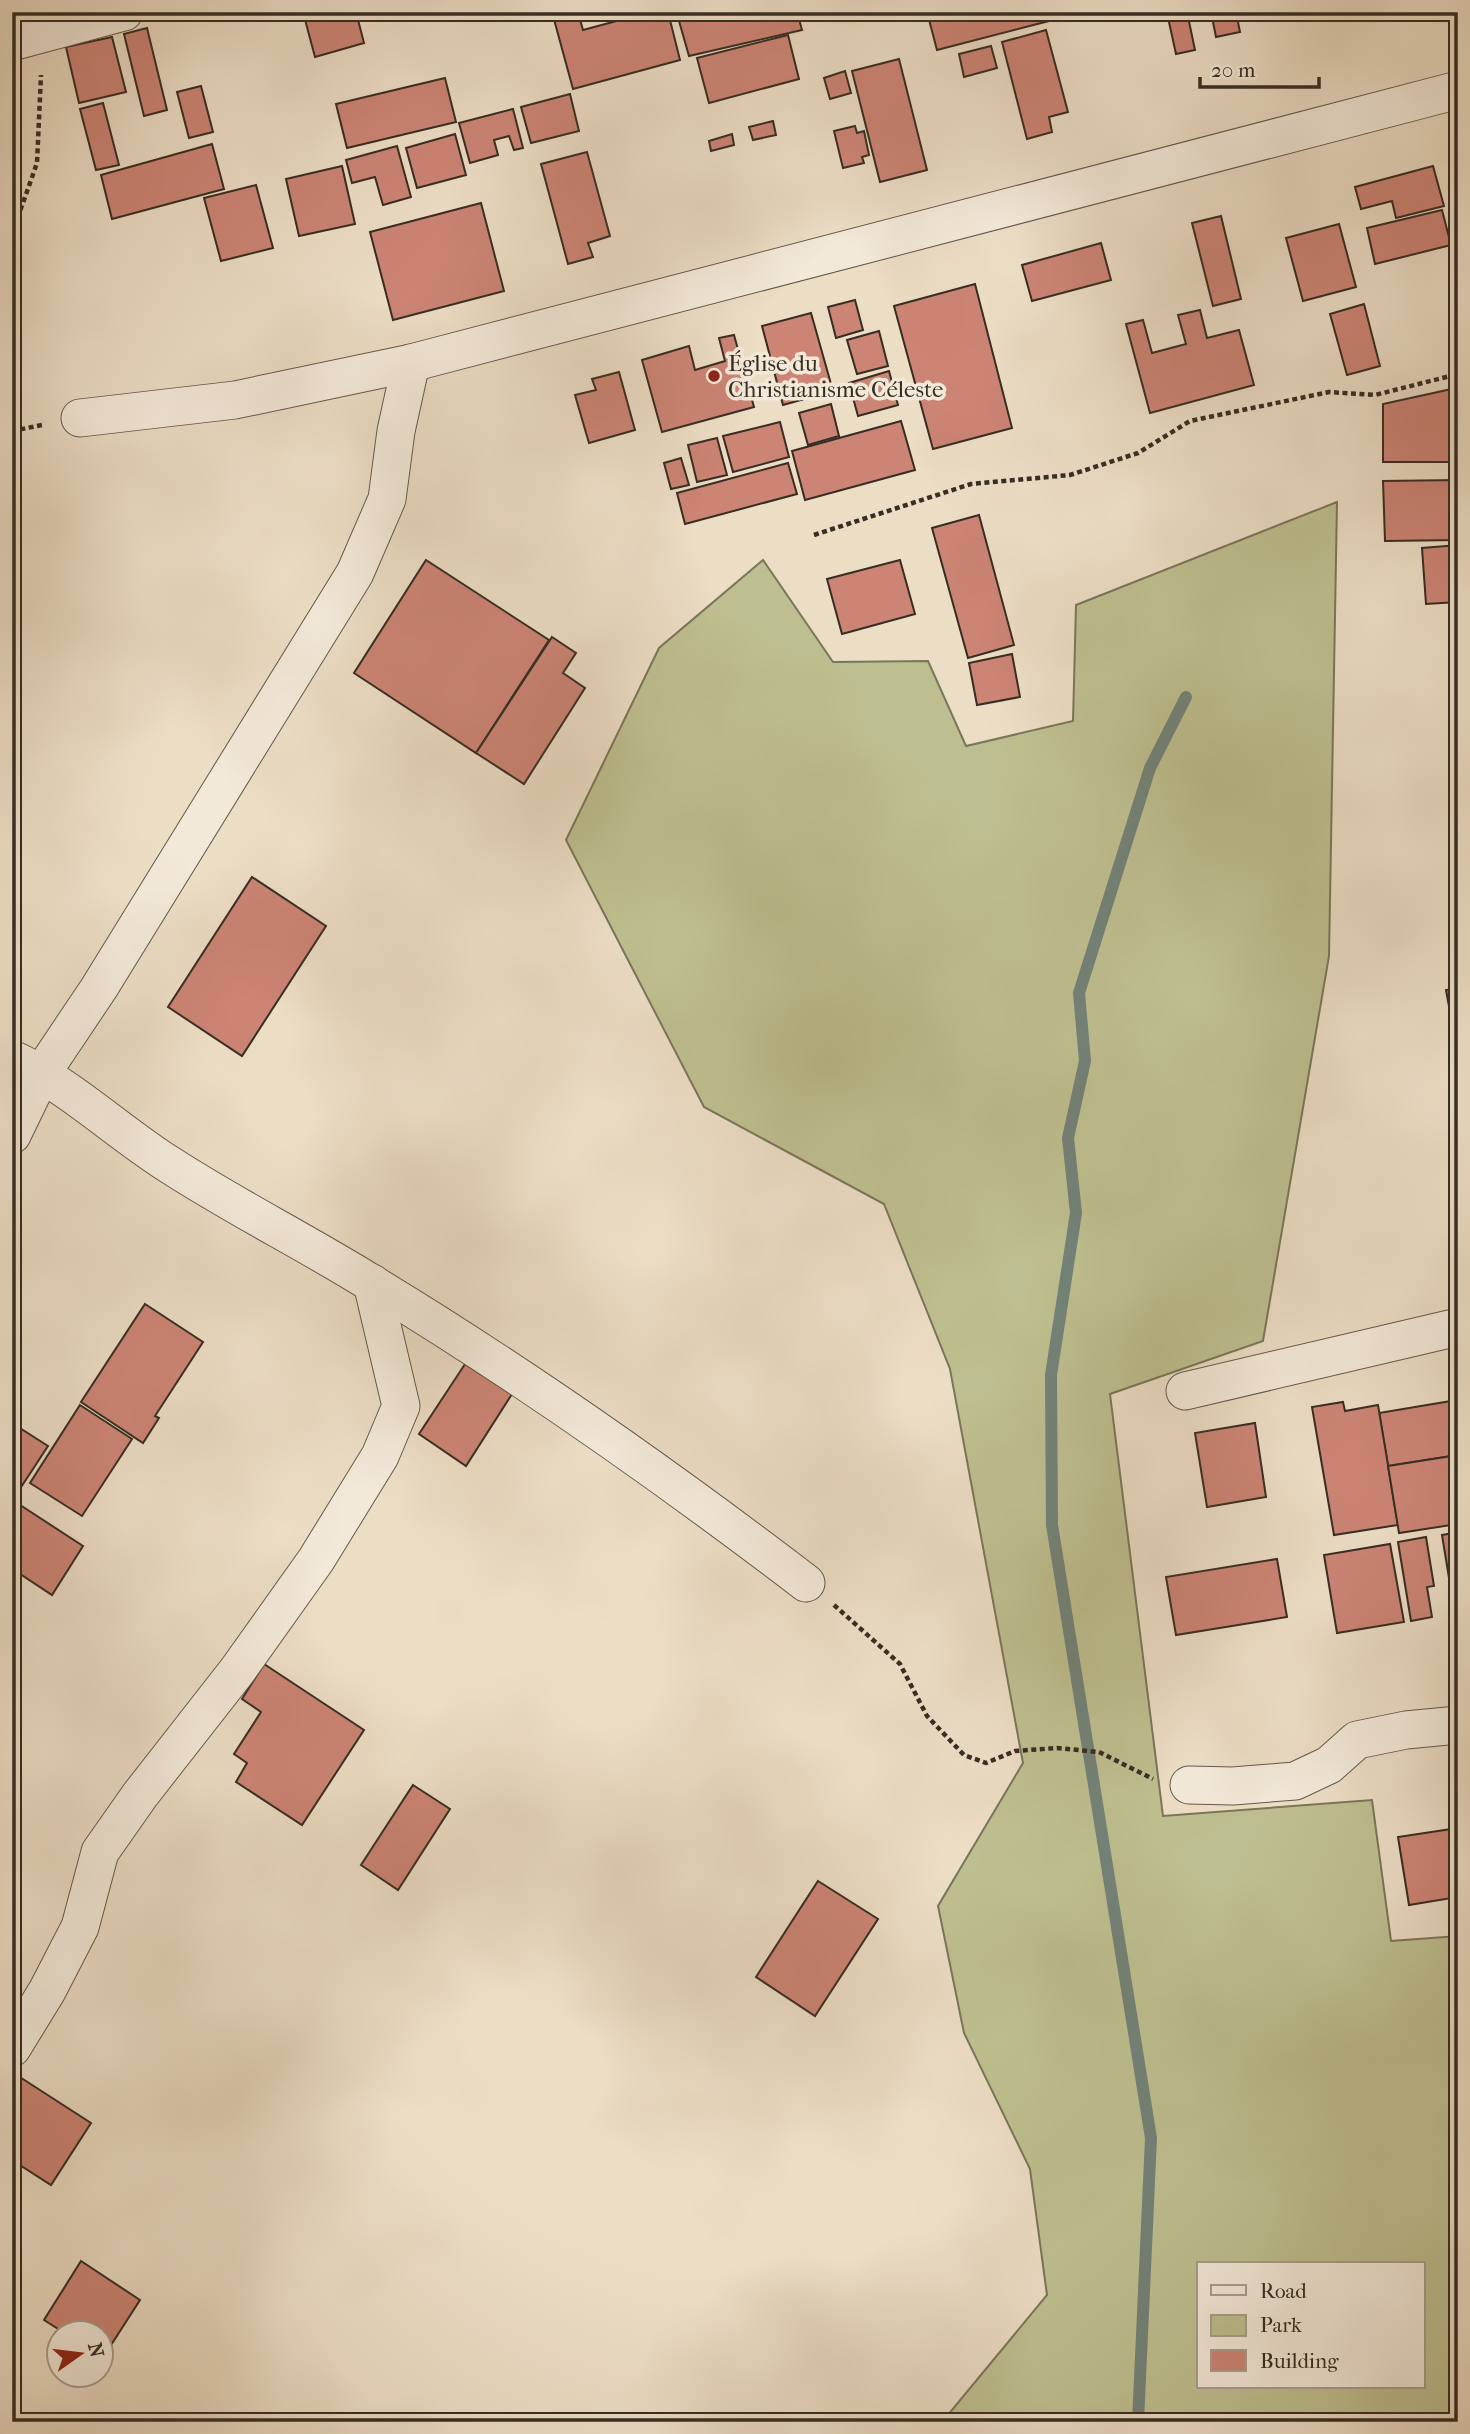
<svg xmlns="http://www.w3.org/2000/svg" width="1470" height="2434" font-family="'IM FELL French Canon',serif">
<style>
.green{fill:#bebf90;stroke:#7a765a;stroke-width:2;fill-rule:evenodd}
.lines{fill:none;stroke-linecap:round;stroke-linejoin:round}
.stream{stroke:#728379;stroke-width:12}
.building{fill:#cc8475;stroke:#372d23;stroke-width:2}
.street-casing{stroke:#64594c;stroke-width:39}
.path{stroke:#372d23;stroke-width:4.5;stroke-dasharray:5 3.5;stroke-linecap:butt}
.street{stroke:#f3e9d9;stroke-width:37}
.poi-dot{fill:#8f2418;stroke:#f3e9d9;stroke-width:2.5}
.labels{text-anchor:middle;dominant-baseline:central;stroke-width:7;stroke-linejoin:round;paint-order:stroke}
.poi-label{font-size:23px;fill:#372d23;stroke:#f3e9d9;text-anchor:start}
</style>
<rect width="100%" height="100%" fill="#ecddc5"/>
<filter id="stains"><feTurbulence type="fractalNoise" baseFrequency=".00286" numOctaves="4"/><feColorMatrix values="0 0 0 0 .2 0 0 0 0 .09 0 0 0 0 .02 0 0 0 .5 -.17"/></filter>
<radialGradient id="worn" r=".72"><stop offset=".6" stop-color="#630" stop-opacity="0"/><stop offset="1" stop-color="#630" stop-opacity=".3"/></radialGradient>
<path class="green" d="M1337,502L1329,956L1263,1341L1110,1394L1163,1816L1372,1800L1391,1941L1458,1936V2422H942L1047,2295L1030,2169L964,2033L938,1906L1023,1763L950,1369L884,1204L704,1107L566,840L659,648L763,560L833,662L928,661L966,746L1073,721L1076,605ZM1199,2264H1423V2387H1199Z"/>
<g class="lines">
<path class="stream" d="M1138,2422L1151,2138L1052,1525L1051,1375L1076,1213L1068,1138L1085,1061L1079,993L1150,768L1186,697"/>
</g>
<g class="building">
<path d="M303,12H356L364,43L315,57Z"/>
<path d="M552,12H578L583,30L650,12H668L680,60L573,89Z"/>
<path d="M685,12H797L802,30L689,56L677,14Z"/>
<path d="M838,12H868L840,19Z"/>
<path d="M927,12H1046L1049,21L937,50Z"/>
<path d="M1187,12L1195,50L1176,54L1167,13Z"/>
<path d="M1211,12H1236L1240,32L1216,37Z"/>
<path d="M147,28L167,110L144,116L124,34Z"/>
<path d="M1046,30L1068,112L1049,117L1052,132L1027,139L1002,42Z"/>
<path d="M788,35L799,79L709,103L697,58Z"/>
<path d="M112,37L126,92L79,103L66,47Z"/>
<path d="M991,46L997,68L964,77L959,54Z"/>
<path d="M899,59L927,170L880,182L852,71Z"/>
<path d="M845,71L851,93L830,99L824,78Z"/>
<path d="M445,78L456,122L347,148L336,104Z"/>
<path d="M201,86L213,132L189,138L177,92Z"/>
<path d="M570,94L579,131L531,143L521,107Z"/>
<path d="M103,103L119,165L96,170L80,109Z"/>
<path d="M513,109L523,148L514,150L509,136L494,140L498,155L470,163L459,123Z"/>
<path d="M773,121L776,135L753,140L749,127Z"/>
<path d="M855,126L857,133L864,131L869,155L862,157L864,163L843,168L834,131Z"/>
<path d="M455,134L466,175L417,188L406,148Z"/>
<path d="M732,134L734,145L711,151L709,141Z"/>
<path d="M212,144L224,189L112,219L101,175Z"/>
<path d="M397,146L411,197L383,205L375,177L352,183L346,160Z"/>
<path d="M587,152L610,236L588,243L593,257L568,264L541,164Z"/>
<path d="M342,166L355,224L299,236L286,179Z"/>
<path d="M1433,166L1444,206L1396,218L1392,201L1361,209L1355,187Z"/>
<path d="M256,185L273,248L221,261L204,198Z"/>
<path d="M481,203L504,291L393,320L370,232Z"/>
<path d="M1442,210L1451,245L1375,264L1367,228Z"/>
<path d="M1221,216L1241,299L1213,306L1192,223Z"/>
<path d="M1339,224L1356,287L1303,301L1286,238Z"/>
<path d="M1101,243L1111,280L1032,301L1022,265Z"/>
<path d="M975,284L1012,428L933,449L894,306Z"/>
<path d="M855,300L863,330L836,338L828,307Z"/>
<path d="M1364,304L1380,366L1347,375L1330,314Z"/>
<path d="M1200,310L1207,338L1239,330L1254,385L1150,413L1126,324L1143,320L1152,353L1186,344L1178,315Z"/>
<path d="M811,313L833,391L783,405L762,326Z"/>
<path d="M879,331L888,366L857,374L847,340Z"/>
<path d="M734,335L754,407L662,432L642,360L689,346L695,370L725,361L719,338Z"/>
<path d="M889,371L898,405L858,416L849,383Z"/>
<path d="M619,372L635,430L589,443L575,395L596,390L592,379Z"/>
<path d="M1456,388L1455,462H1383V404Z"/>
<path d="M831,404L839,436L808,445L799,413Z"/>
<path d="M901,421L915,470L805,500L792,451Z"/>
<path d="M780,422L789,457L733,472L723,436Z"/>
<path d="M717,438L727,475L697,482L688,445Z"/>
<path d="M681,458L689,485L671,489L664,463Z"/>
<path d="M788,463L797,494L685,524L677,493Z"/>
<path d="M1458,480V540L1385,541L1383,481Z"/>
<path d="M979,515L1014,645L968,658L932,528Z"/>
<path d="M1458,545V602L1426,604L1422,548Z"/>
<path d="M426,560L549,640L476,753L354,673Z"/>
<path d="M900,560L915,614L842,634L827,579Z"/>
<path d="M552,637L576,653L563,673L585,688L524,784L476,753Z"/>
<path d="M1012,654L1020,697L977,705L969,663Z"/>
<path d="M1451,679H1458V736L1455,737Z"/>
<path d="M252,877L326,926L242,1056L168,1007Z"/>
<path d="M1458,988V1055L1446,990Z"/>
<path d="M145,1304L203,1342L155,1416L159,1418L143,1443L81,1402Z"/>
<path d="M465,1364L512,1394L466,1466L419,1434Z"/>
<path d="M1457,1400L1458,1455L1388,1466L1379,1413Z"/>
<path d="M1343,1402L1345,1411L1378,1405L1398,1525L1334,1535L1312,1407Z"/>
<path d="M80,1405L132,1439L82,1516L30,1483Z"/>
<path d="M12,1423L48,1446L12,1501Z"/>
<path d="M1255,1423L1266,1497L1207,1507L1195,1433Z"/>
<path d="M1458,1455V1524L1399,1533L1388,1466Z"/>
<path d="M14,1501L83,1546L52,1595L17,1572L12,1580Z"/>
<path d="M1458,1532V1633L1442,1535Z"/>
<path d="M1426,1537L1434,1586L1427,1587L1432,1617L1411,1621L1398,1542Z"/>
<path d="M1390,1544L1404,1622L1337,1633L1324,1555Z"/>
<path d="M1277,1559L1287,1617L1176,1635L1166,1577Z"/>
<path d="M264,1664L364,1730L302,1825L236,1782L247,1763L234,1754L261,1712L242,1699Z"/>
<path d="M413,1785L450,1809L398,1890L361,1865Z"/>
<path d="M1458,1828V1897L1409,1905L1398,1837Z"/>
<path d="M818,1881L878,1919L815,2016L756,1977Z"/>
<path d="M12,2072L91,2123L51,2185L12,2160Z"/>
<path d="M81,2261L140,2300L102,2359V2332H63L44,2320Z"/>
</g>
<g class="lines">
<defs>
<g id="street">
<path d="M12,42L124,12"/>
<path d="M80,418L235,400L411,363L1458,90"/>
<path d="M12,1059C70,1085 116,1131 170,1165C235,1207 305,1242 371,1283C521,1374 666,1476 806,1583"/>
<path d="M12,1135L42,1073L99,988L355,573L387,499L396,431L411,363"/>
<path d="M1185,1391L1458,1327"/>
<path d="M1189,1785L1233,1786L1295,1781L1329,1765L1357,1740L1406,1730L1458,1725"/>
<path d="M12,2048L47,1991L80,1927L100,1852L140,1795L237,1671L316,1560L380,1456L401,1406L372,1283"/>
</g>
</defs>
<use href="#street" class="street-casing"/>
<g class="path">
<path d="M12,234L37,163L41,75"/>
<path d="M12,431L42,425"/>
<path d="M814,535L971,484L1070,475L1138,453L1190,421L1329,392L1375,395L1458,374"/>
<path d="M834,1605L900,1664L927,1716L964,1755L986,1763L1015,1751L1057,1748L1099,1752L1153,1779"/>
</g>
<use href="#street" class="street"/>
</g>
<circle class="poi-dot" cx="714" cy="376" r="7"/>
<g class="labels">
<g class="poi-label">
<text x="728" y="363">Église du<tspan x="728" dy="26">Christianisme Céleste</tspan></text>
</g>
</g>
<rect width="1470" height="2434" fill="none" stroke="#ecddc5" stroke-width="42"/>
<rect x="14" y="14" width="1442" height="2406" fill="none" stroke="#372d23" stroke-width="3.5"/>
<rect x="21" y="21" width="1428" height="2392" fill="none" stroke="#372d23" stroke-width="2"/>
<rect x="1197" y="2262" width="228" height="126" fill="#f3e9d9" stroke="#a89e90" stroke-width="2"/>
<rect x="1211" y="2285" width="35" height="10" fill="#f3e9d9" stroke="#a89e90" stroke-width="2"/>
<text x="1260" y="2298" font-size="21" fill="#372d23">Road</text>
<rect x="1211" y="2315" width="35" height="21" fill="#bebf90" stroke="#a89e90" stroke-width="2"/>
<text x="1260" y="2332" font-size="21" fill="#372d23">Park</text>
<rect x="1211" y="2350" width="35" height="21" fill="#cc8475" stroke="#a89e90" stroke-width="2"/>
<text x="1260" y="2368" font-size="21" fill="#372d23">Building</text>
<g transform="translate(80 2354) rotate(76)"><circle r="33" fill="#f3e9d9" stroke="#a89e90" stroke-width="2"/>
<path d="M0-5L12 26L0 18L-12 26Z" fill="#8f2418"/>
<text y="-10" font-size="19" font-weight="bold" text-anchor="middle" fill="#372d23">N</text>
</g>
<path d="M1200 77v10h119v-10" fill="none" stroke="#372d23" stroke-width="3.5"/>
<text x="1211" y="77" font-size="21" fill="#372d23" stroke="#f3e9d9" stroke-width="5" paint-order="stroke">20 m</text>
<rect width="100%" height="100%" filter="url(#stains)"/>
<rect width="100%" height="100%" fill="url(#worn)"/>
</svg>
